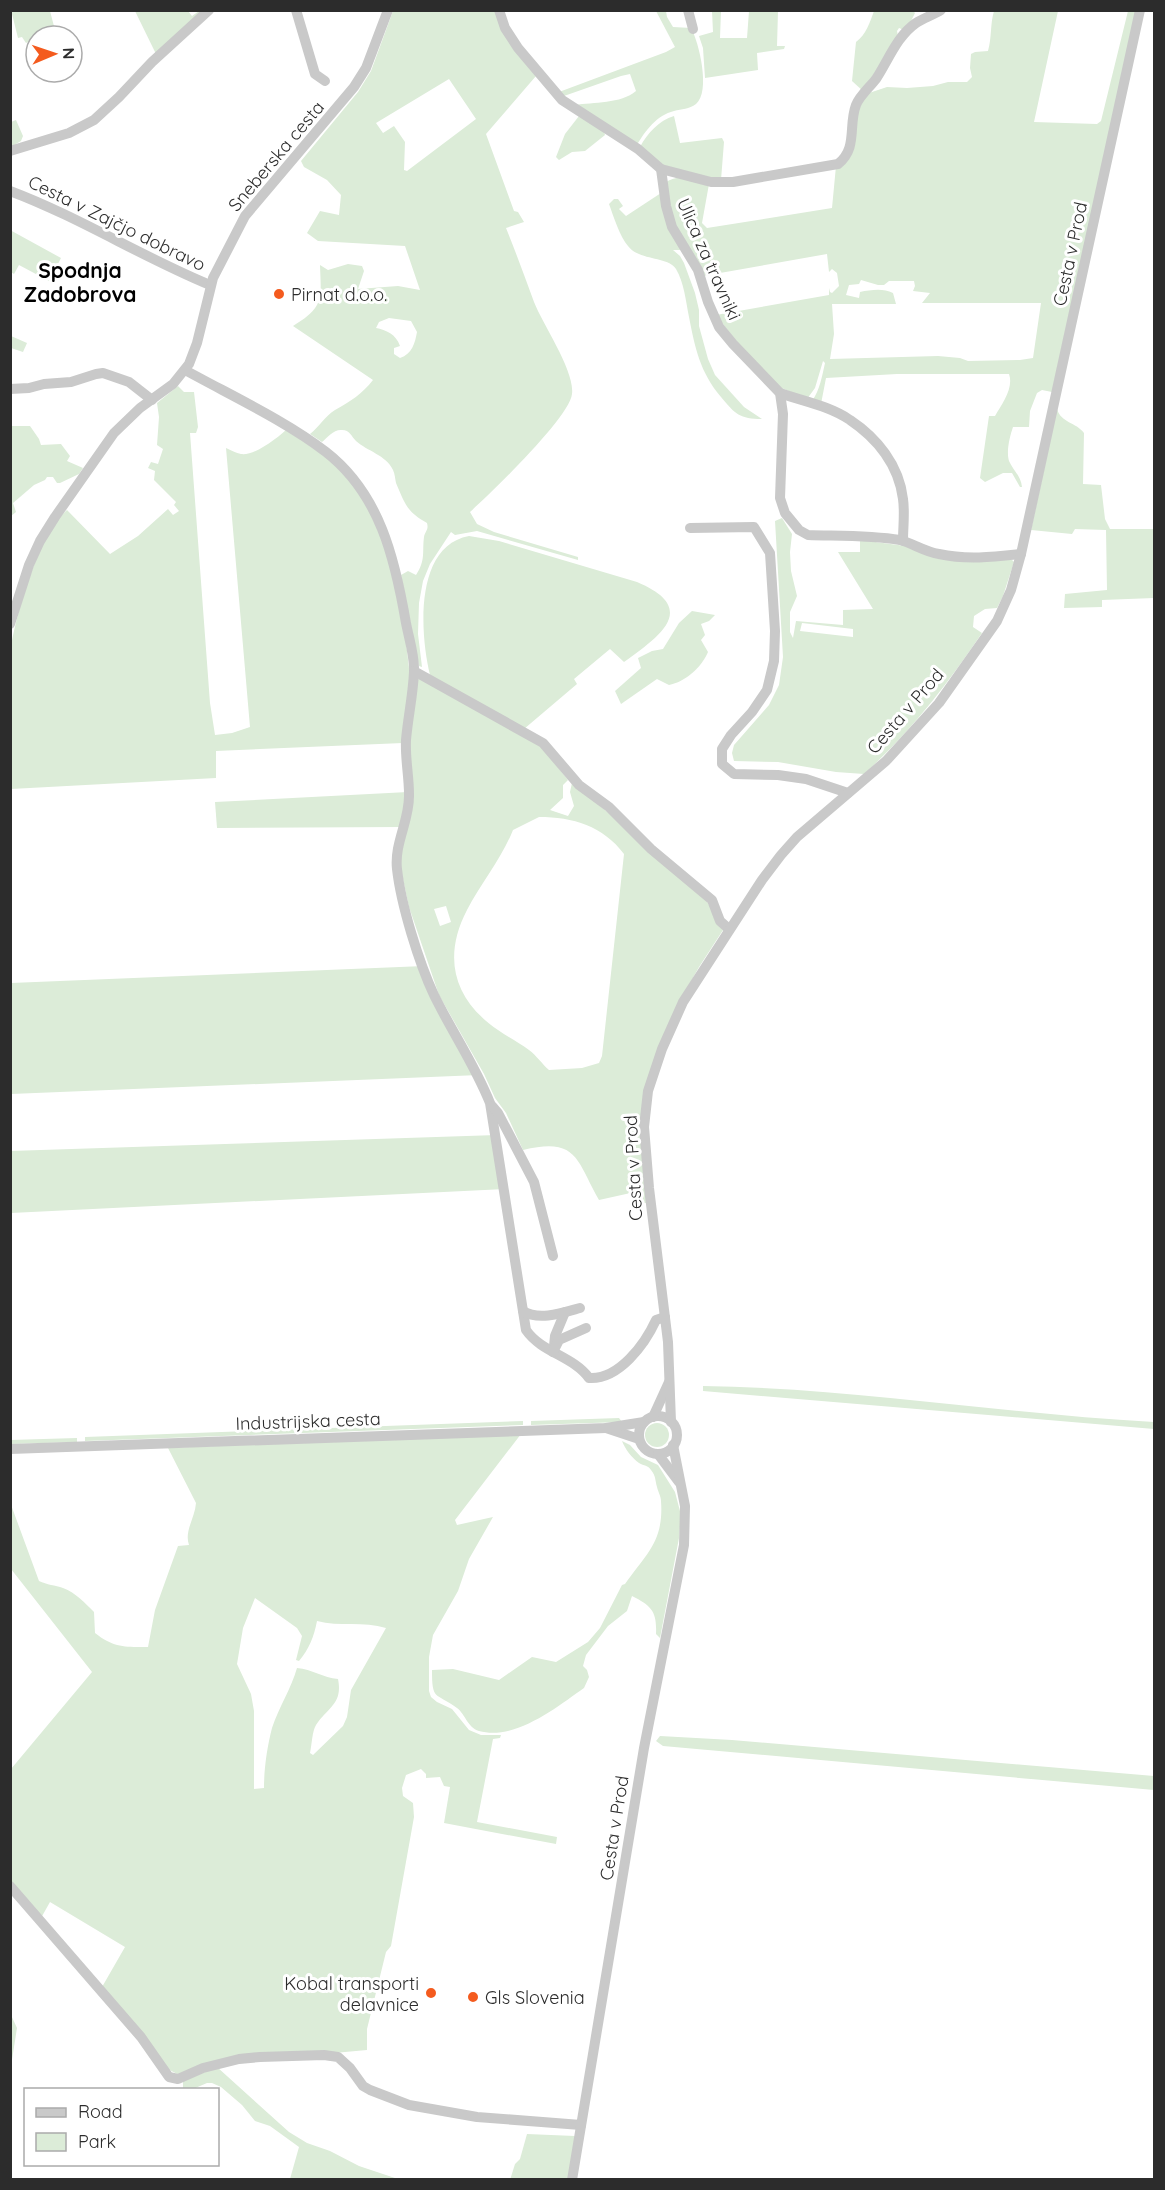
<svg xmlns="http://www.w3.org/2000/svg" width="1165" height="2190" font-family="Quicksand,sans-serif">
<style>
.green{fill:#dcecd8;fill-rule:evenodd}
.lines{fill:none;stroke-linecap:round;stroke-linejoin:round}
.minor{stroke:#c9c9c9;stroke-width:10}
.poi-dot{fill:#f45b1e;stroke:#fff;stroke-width:2}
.labels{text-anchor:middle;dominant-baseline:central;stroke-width:6;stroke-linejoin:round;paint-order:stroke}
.street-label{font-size:18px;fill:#2c2c2c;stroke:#fff}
.poi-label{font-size:18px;fill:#2c2c2c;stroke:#fff;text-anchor:start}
.quarter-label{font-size:21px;font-weight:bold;fill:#000;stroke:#fff}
</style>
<rect width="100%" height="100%" fill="#fff"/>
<g class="green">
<path d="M11,10L50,11L55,30L41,36H36V38L26,43L22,37L18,38Z"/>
<path d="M1136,10L1052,392L1042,390L1037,393L1030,411L1029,427H1013C1010,436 1006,451 1009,461C1013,470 1021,476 1022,487H1020L1012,473H1003L985,482L980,478L989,416H995C1002,404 1014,388 1009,374H897L826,378L821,404L812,401C820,390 822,376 825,363L823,361L815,388L807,399L777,386L746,354L716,315L829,295V288L830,292L832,293L839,286L837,273L832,269L829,272L827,254L703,276L672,220L665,183C679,172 693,181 709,184L702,223L707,228L832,208L836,166L845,164L857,112L866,94L887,87L907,88L933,86L948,82H967L972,77L970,68L971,54L975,52L988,51C992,37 990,24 994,11H1058L1034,122L1097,124L1101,121L1128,11ZM861,280L878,285H884L889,281H914L915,286L913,291L930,293L922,303H1041L1033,358L1020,360L968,361L960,358L938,356L830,359L834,334L832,304H896L893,293C883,288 871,290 860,292L859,298L846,295L849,285L859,284Z"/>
<path d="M135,11H188L192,16L199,11H205L156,54Z"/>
<path d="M393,11H496L536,76L486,134L514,211L518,212L524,222L506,228C516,253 525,277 534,302C543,325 575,371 572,394C570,417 490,494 470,512L477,524L494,532L578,557V560L477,531L455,535L451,532L430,564L423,581L419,603L418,634L422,667L419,666L401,575L408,571L416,575C426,560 422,552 424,537C425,531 429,530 427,523C407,512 405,504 396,483C395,479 395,474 393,470C386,455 367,451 356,441C351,436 350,430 342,430C334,429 327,438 322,442L310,434C319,427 326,415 335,410C351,401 362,394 373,380L293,326C325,307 321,298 320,265L328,270L348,264L362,266L364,271L358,289L398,286L420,290L405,246L318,241L307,233L320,211L339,215L341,195L327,180L304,167L301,161L358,92L371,71ZM449,79L476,119L407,171L404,170L405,142L394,126L383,133L376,123ZM389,318L411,321L417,332C415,343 412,354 400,358L394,354V348L400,346C396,334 386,330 376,328L379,322Z"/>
<path d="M656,11H666L667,17L673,27L691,28C699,42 711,92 696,104C689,109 682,109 674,111C657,115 645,131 637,145L575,105C593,102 621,104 636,91L630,74L621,76L564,96L559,92L666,52L675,47Z"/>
<path d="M712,11H721L720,38H747L749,11H778L777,46H785L784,49L757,53L758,70L705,78L703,48L699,36L713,32Z"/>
<path d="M874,11H913L915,13L907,29L904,30L899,28L897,31L898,36L863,91L852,81L856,42C866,35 870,22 874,11Z"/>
<path d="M579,116L604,132L605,135L585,151L572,152L559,160L556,157L565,134Z"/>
<path d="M674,116L680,143L722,138L724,142L721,180L667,168L640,147C647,134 659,120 674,116Z"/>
<path d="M16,120L23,136L21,141L11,147V122Z"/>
<path d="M661,193L681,250H673L680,256L684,263L695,293L699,310V326L708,359L715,375L744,407L762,419C740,419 735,414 721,397C700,372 695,348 689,317C686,302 684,282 676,269C668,256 639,261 628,246C620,237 613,215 609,204L614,199H618L623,206L619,209L626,216Z"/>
<path d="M10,230L61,258L49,281L19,265L14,274L11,272Z"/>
<path d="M11,336L27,343L23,352L11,348Z"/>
<path d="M178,386L184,392H194L198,427L196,433H190L210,703L215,735L232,733L250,727L226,448C231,450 236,453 241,454C255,456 279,437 289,427L333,457L385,531L405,633L410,677L403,743L216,751V778L11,789V647C17,611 39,534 67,510L110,554L138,536L168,509L173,515L179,511L174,505L176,502L154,480L155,471L148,468L151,462L158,464L163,449L157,445L159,417L157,403Z"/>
<path d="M1057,409C1061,423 1076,422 1084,433L1083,484L1101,485L1105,519L1110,529H1154V598L1102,600V607L1064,608L1065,594L1107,590L1106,530L1075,529L1072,534L1031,530Z"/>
<path d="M11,421V426H30L39,439L41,445L61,444L70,456L67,461L83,468L79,474L60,483H57L53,477H47L45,480L34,485L13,503L16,512L11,516Z"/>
<path d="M782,518L792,534L790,552L791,571L797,596L790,612V632L793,638L796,621L843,625V610L873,609L838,552H860V540L1012,560L1014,562L1003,596L997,608L985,609L974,616L973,627L982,633C948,683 910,733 864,774L836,772L778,762L734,761L732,753L734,745L769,705L779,685L783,657L775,521ZM802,623L853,629V637L800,631Z"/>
<path d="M469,536L499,541L637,582C701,609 658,637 624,662L610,649L574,679L577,684L524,729L430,675C420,634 414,546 469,536Z"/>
<path d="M692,611L715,615L709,621L701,624L705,635L701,640L708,652C702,667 685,682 669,685L657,679L621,704L615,691L641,668L638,658L652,651L663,649L679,623Z"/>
<path d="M422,678L540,745L568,780L563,785V798L550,810L568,816L574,806L570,792L572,783L699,887L723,930L699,967L676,1008L645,1086L647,1203H638L635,1192L599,1200C576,1160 578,1137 523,1150L506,1113L495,1098L484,1074L439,995L409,907L400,865L408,754L417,679ZM539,817C573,817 603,826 624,854L602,1056L599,1063L582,1068L549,1070C542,1064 537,1056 529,1050C520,1043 508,1037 498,1030C454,1000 442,958 467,910C481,883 502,858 513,830ZM446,906L451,922L440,926L434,909Z"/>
<path d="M408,792L403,827L217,828L215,802Z"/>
<path d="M424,966L479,1075L11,1094V983Z"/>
<path d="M497,1135L505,1189L11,1213L10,1151Z"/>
<path d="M703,1386C854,1388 1004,1414 1154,1422V1429L703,1391Z"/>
<path d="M619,1418L622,1422L531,1425V1421Z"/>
<path d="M523,1421V1425L85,1441V1437Z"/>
<circle cx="657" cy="1435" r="12"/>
<path d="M521,1434L455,1520L457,1525L493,1517L469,1559L458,1591L433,1635L429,1657V1691L431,1697L437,1702L452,1709L469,1730L481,1735H501L500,1738L493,1739L477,1822L557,1837L556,1844L444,1823L450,1787L444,1786L440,1777L426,1778V1774L421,1769L406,1775L402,1788L403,1796L413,1803L414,1817L391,1946L386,1952L367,2029V2050L334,2053L294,2052L179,2075L166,2068L102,1987L125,1947L50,1902L41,1918L11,1881V1769L92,1672L11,1569L10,1502L39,1581C47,1585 55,1585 63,1588C76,1593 85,1603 94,1612L95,1633C114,1648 125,1647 148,1647L155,1610L178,1546L189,1545C184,1531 195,1518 196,1503L168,1448ZM255,1598L297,1628L302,1636L296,1660L299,1661C309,1649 314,1637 317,1621C339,1627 364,1621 386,1628L351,1690L347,1717L343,1726L313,1755L310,1753C312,1744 312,1732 316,1725C328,1707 343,1704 338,1679C323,1678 312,1669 297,1668C291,1689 279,1707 272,1728C267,1747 264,1769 264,1788L254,1789V1711L251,1694L237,1664L243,1628Z"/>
<path d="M77,1438V1442L11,1444L10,1440Z"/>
<path d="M622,1441L630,1445L641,1457L658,1465L675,1492L681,1515L679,1538L660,1638L656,1634C657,1612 652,1606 632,1596L627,1611L608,1626L586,1655L583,1666L587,1670L589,1677L584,1688C557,1707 515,1741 479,1731C467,1727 466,1715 457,1708C435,1692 432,1701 432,1670L453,1669L499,1680L532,1657L556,1662L588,1642L600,1628L622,1585L625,1584C646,1554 664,1542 661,1501C661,1496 658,1492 657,1487C655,1480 656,1476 651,1470C648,1465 644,1466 639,1463C632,1458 625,1449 622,1441Z"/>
<path d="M660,1736L732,1740L1154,1776V1790L663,1746L656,1741Z"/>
<path d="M11,2015L17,2028L11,2066Z"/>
<path d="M217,2067L289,2132L307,2143L330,2151L359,2166L398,2179H290L299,2147L270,2126L255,2121L242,2105L221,2087L212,2083H207L193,2089H183V2081Z"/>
<path d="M527,2134L575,2136L568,2179L510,2180L515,2164L520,2159Z"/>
</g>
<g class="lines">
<g class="minor">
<path d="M296,10L315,74L325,81"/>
<path d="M499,10L505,28L518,48L562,100L638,149L661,169L666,206L672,227L698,270L708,302L719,327L733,344L780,393L783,414L780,498L785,513L799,530L808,535C838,536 870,535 900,540C912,543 925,552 939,554C967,560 993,557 1021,554"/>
<path d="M688,10L693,29"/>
<path d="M10,151L69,133L94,120L119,97L152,62L209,10"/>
<path d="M661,169L711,182H733L838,164C858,148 848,126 856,105C860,95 870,87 876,79C888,61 897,36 916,23C924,18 933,15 941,10"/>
<path d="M10,191C79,217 142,257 210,285"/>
<path d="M185,370C230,395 286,421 326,452C380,494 395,559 406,623C409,639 415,657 414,672C413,695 408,717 406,740C405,758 409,776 409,794C410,820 394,843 397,869C401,905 419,963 434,995C452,1032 475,1065 490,1103L526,1330C542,1353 573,1356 589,1378C619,1380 645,1344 656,1320L665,1317"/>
<path d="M10,389L29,388L44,384L71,382L96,374L103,373L129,382L152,400"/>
<path d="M780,393C802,401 830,406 850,420C877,438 899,465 903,499C905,512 903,527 903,541"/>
<path d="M690,528L754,527L770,553L775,631L774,661L767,690L752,712L731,735L722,749V764L734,774L778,775L806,779L848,793"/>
<path d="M10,624L29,565L40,541L55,517L114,433L140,408L173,384L189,364L197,343L213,278L245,216L354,87L366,68L388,10"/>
<path d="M414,671L543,743L579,785L609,807L651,849L712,900L720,921L729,929"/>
<path d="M492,1106L498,1113L534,1182L553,1256"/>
<path d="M523,1311C539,1321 562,1313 580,1308"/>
<path d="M554,1346L555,1336L565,1312"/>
<path d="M553,1352L559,1340L586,1328"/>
<circle cx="658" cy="1435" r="19"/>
<path d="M653,1417L669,1382"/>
<path d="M671,1422L668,1342L649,1188L644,1127L648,1091L662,1049L683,1002L762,880L781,855L797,837L886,761L939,703L997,621L1011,590L1021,554L1140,10"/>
<path d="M606,1428L639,1439"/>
<path d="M10,1449L606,1428L644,1422"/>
<path d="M658,1454L679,1482"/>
<path d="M10,1886L141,2037L169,2077L178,2079L203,2068L239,2059L260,2057L324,2055L338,2057L350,2068L363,2086L370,2090L409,2105L477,2117L581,2125"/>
<path d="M572,2180L644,1748L684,1545L685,1506L673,1445"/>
</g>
</g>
<g class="poi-dot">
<circle cx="279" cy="294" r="6"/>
<circle cx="431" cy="1993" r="6"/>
<circle cx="473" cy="1997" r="6"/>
</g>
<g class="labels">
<g class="street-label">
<text transform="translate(276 156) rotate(-50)">Sneberska cesta</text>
<text transform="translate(117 223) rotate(26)">Cesta v Zajčjo dobravo</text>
<text transform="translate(1070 254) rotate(-78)">Cesta v Prod</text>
<text transform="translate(709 259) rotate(66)">Ulica za travniki</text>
<text transform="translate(905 711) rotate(-49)">Cesta v Prod</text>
<text transform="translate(633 1168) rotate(-93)">Cesta v Prod</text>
<text transform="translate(308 1421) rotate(-2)">Industrijska cesta</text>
<text transform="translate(614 1828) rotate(-81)">Cesta v Prod</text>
</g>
<g class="poi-label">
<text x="291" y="294">Pirnat d.o.o.</text>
<text x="419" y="1983" text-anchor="end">Kobal transporti<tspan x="419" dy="21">delavnice</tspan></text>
<text x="485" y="1997">Gls Slovenia</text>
</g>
<g class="quarter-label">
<text x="80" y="270">Spodnja<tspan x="80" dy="24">Zadobrova</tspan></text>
</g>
</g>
<rect width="1165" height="2190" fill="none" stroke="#2c2c2c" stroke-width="24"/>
<rect x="24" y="2088" width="195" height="78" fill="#ffffff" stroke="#ababab" stroke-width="1.5"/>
<rect x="36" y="2108" width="30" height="9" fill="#c9c9c9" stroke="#ababab" stroke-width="1.5"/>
<text x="78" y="2118" font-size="18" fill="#2c2c2c">Road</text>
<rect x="36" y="2133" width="30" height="18" fill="#dcecd8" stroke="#ababab" stroke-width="1.5"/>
<text x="78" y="2148" font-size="18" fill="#2c2c2c">Park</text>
<g transform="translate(54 54) rotate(88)"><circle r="28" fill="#ffffff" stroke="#ababab" stroke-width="1.5"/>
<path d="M0-4.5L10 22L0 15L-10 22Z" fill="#f45b1e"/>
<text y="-9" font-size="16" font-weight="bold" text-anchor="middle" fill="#2c2c2c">N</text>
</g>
</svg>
